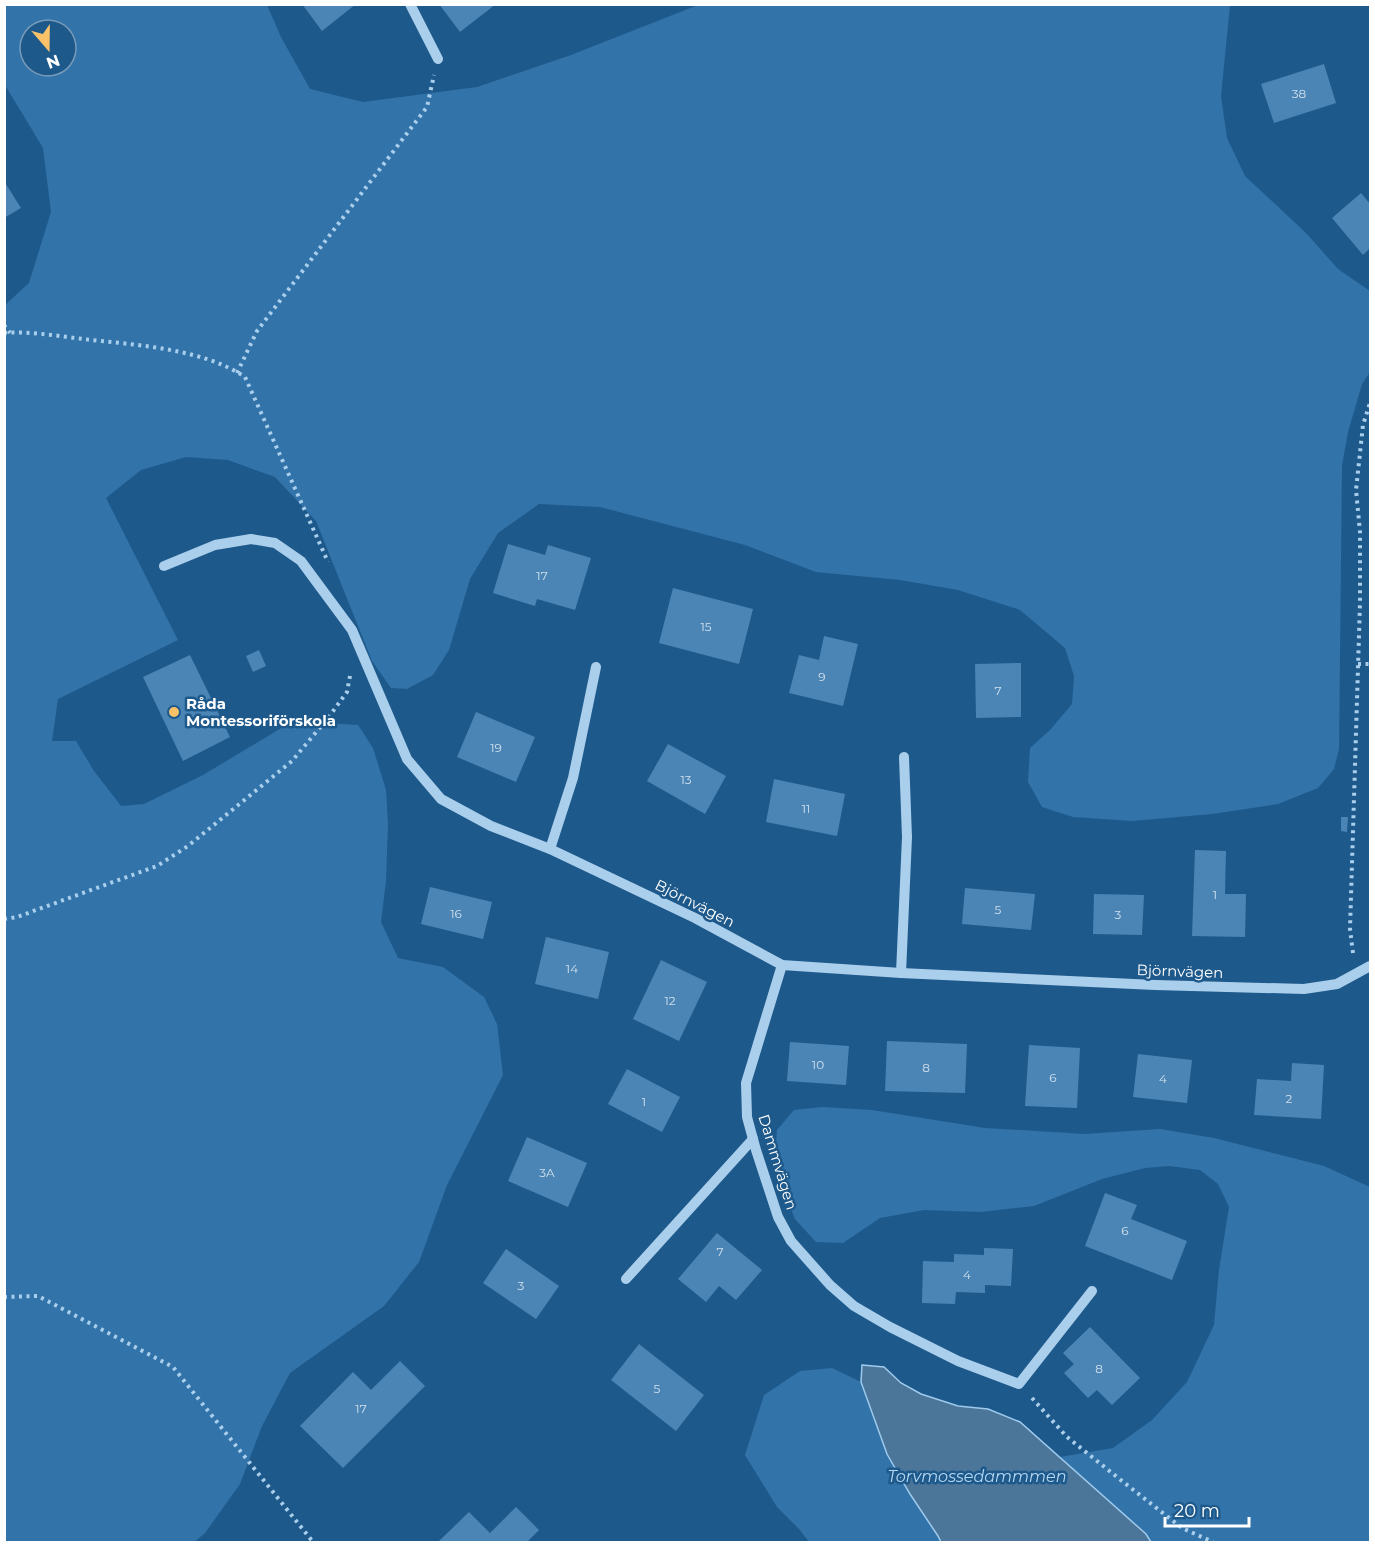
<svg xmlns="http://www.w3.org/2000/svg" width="1375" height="1547" font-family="Montserrat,sans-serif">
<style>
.green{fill:#3273a9;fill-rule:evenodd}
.water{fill:#4b7599;stroke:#9ecbed;stroke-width:1.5}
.building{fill:#4b85b5}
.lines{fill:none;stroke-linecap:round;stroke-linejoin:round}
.path{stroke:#aacfec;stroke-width:4;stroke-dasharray:3 4.5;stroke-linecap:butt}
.minor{stroke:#aacfec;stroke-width:10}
.poi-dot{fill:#fbc26a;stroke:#1e598b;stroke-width:2}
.labels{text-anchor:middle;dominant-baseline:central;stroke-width:5;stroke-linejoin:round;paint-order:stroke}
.number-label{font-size:12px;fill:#d2e0ec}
.poi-label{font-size:15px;font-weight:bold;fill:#fff;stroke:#1e598b;text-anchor:start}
.street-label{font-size:15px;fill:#fff;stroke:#1e598b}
.water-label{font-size:16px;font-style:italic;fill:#b6d8f3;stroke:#1e598b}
</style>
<rect width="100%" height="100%" fill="#1e598b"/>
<g class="green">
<path d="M5,4L267,5L281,37L310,89L363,102L477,87L571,55L698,5H1230L1221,96L1227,138L1245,176L1306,233L1338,269L1370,291V372L1362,384L1348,432L1342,465L1339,749L1334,769L1318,788L1278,804L1212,814L1132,821L1073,817L1042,807L1028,782L1030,748L1050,730L1072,704L1074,676L1065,648L1020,610L958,590L900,580L816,572L745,545L600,507L539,504L498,533L470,579L449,650L433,675L407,689L391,688L372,661L316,521L275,477L228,460L186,457L141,470L106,498L178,640L58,699L52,741H76L94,771L121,806L144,804L203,775L293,721L358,725L373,748L386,790L388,824L386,881L381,922L398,958L443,967L484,997L497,1024L503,1075L447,1185L419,1262L384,1306L290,1373L262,1426L240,1484L205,1533L194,1542H5L4,306L29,283L51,212L43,148L5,85ZM30,30H66V66H30Z"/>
<path d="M822,1107L872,1110L985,1128L1085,1134L1160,1129L1214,1138L1324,1166L1370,1187V1542H1151L1146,1534L1060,1457L1113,1448L1152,1420L1187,1382L1214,1325L1219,1270L1229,1207L1218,1184L1200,1170L1169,1166L1145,1168L1102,1179L1034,1206L980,1212L924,1210L880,1218L843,1243L816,1242L795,1219L779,1180L776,1146L777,1130L794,1110Z"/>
<path d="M832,1368L861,1382L887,1454L910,1494L939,1536L941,1542H809L799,1529L777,1507L745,1455L764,1395L800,1371Z"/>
</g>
<path class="water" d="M862,1365L884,1367L901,1383L921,1394L958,1406L988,1409L1020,1422L1146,1534L1151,1542H941L938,1536L910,1494L887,1454L861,1382Z"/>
<g class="building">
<path d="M302,4H356L322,31Z"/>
<path d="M439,4H496L460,32Z"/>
<path d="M1324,64L1336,103L1274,123L1261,84Z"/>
<path d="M4,181L21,208L4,218Z"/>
<path d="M1361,193L1370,204V248L1363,255L1332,218Z"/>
<path d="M508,544L545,555L548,545L591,558L575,610L537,599L535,606L493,593Z"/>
<path d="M673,588L753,609L739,664L659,643Z"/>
<path d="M824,636L858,644L843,706L789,693L799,655L819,660Z"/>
<path d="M259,650L266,666L253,672L246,656Z"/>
<path d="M190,655L230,737L183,761L143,677Z"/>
<path d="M1021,663V717L976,718L975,664Z"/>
<path d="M476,712L535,737L516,782L457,757Z"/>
<path d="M668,744L726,776L705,814L647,781Z"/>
<path d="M774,779L845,794L837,836L766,822Z"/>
<path d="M1341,817H1348L1347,832L1341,831Z"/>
<path d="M1195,850L1226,851L1225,894H1246L1245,937L1192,936Z"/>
<path d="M430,887L492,902L483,939L421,924Z"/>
<path d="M965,888L1035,894L1031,930L962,924Z"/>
<path d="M1094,894L1144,895L1142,935L1093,934Z"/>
<path d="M546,937L609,952L598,999L535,984Z"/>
<path d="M661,960L707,982L679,1041L633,1019Z"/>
<path d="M887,1041L967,1044L965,1093L885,1091Z"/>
<path d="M790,1042L849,1046L846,1085L787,1081Z"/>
<path d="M1029,1045L1080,1048L1077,1108L1025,1106Z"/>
<path d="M1138,1054L1192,1060L1187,1103L1133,1097Z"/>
<path d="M1292,1063L1324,1065L1321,1119L1254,1115L1257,1079L1291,1081Z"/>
<path d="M627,1069L680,1097L662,1132L608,1104Z"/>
<path d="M527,1137L587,1163L568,1207L508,1181Z"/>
<path d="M1105,1193L1137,1205L1131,1219L1187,1241L1172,1280L1085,1246Z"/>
<path d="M717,1233L762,1270L736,1300L719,1286L706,1302L678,1279Z"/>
<path d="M984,1248L1013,1249L1011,1286L985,1285V1293L956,1292L955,1304L922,1303L923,1261L954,1262V1254L984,1255Z"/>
<path d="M506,1249L559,1286L536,1319L483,1283Z"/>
<path d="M1090,1327L1140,1378L1112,1405L1097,1390L1088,1398L1064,1373L1074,1364L1063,1353Z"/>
<path d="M639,1344L704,1395L676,1431L611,1380Z"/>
<path d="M400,1361L425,1386L343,1468L300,1426L353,1372L371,1390Z"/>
<path d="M516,1507L539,1530L527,1542H438L469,1512L490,1533Z"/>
</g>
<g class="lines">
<g class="path">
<path d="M4,325L10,333"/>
<path d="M4,333C30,331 58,336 83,339C134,345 202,348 245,377L328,562"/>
<path d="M237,373L257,331L427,107L434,75"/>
<path d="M1358,664H1370"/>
<path d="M4,919L17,917L157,866L188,846L292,761L328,718L347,692L350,676"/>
<path d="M1353,953L1350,929L1360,602V532L1356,490L1363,425L1370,403"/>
<path d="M4,1297L38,1296L173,1367L313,1542"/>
<path d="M1032,1398L1067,1437L1117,1477L1182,1528L1213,1542"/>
</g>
<g class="minor">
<path d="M410,4L438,59"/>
<path d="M164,566L215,545L251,539L275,543L301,561L352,630L407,759L441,799L491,826L550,849L695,918L782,965L901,973L1155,985L1304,989L1337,984L1370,966"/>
<path d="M550,849L573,778L596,667"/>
<path d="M782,965L746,1083L747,1117L756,1150L778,1217L791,1241L830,1285L854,1306L890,1327L958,1361L1019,1384L1092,1291"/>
<path d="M901,973L907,837L904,757"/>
<path d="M626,1279L753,1139"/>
</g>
</g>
<circle class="poi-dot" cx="174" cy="712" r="6"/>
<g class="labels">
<g class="number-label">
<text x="1299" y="93">38</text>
<text x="542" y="575">17</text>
<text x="706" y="626">15</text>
<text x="822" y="676">9</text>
<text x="998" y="690">7</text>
<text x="496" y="747">19</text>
<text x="686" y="779">13</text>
<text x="806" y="808">11</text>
<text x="1215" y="894">1</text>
<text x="998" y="909">5</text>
<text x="456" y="913">16</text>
<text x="1118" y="914">3</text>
<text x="572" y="968">14</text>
<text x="670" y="1000">12</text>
<text x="818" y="1064">10</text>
<text x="926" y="1067">8</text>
<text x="1053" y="1077">6</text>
<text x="1163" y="1078">4</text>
<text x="1289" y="1098">2</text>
<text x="644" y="1101">1</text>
<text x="547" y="1172">3A</text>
<text x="1125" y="1230">6</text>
<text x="720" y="1251">7</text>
<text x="967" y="1274">4</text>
<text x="521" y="1285">3</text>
<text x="1099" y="1368">8</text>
<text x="657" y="1388">5</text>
<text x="361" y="1408">17</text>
</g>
<g class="poi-label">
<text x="186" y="703">Råda<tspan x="186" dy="17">Montessoriförskola</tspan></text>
</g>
<g class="street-label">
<text transform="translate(695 903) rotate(27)">Björnvägen</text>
<text transform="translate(1180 971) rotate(2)">Björnvägen</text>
<text transform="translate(778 1162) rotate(73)">Dammvägen</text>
</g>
<g class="water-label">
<text x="977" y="1476">Torvmossedammmen</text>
</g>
</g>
<rect width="1375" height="1547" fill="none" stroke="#ffffff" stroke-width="12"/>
<g transform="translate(48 48) rotate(160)"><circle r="28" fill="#1e598b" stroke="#789bb9" stroke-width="1.5"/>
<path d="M0-4.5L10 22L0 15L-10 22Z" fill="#fbc26a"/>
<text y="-9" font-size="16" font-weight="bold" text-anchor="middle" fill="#ffffff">N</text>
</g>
<path d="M1165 1517v9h84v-9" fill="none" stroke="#ffffff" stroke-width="3"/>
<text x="1174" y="1517" font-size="18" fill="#ffffff" stroke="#1e598b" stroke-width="4.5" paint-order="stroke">20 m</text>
</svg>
